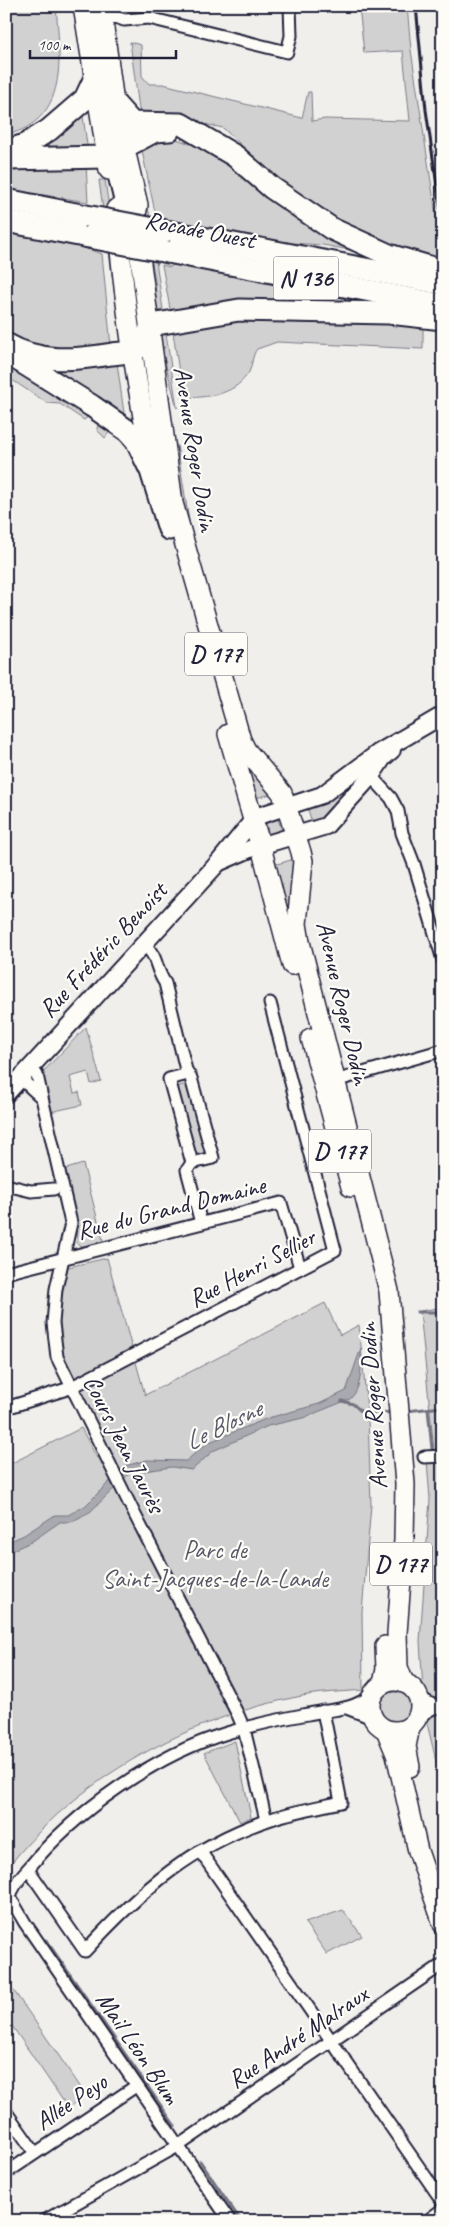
<svg xmlns="http://www.w3.org/2000/svg" width="449" height="2227" font-family="Caveat,sans-serif">
<style>
.green{fill:#d2d1d1;stroke:#7a7a86}
.water{fill:#a9a9b0;stroke:#737381}
.lines{fill:none;stroke-linecap:round;stroke-linejoin:round}
.stream{stroke:#737381;stroke-width:3}
.street-casing{stroke:#22223b;stroke-width:15}
.secondary-casing{stroke:#22223b;stroke-width:20}
.primary-casing{stroke:#22223b;stroke-width:22}
.highway-casing{stroke:#22223b;stroke-width:25}
.street{stroke:#fdfcf7;stroke-width:11}
.secondary{stroke:#fdfcf7;stroke-width:16}
.primary{stroke:#fdfcf7;stroke-width:19}
.highway{stroke:#fdfcf7;stroke-width:21}
.rail{stroke:#22223b;stroke-width:3}
.highway-bridge-casing{stroke:#22223b;stroke-width:25;stroke-linecap:butt}
.highway-bridge{stroke:#fdfcf7;stroke-width:21}
.labels{text-anchor:middle;dominant-baseline:central;stroke-width:4.5;stroke-linejoin:round;paint-order:stroke}
.shield{fill:#fdfcf7;stroke:#646373;stroke-width:1}
.shield-label{font-size:24px;font-weight:bold;fill:#22223b}
.street-label{font-size:25px;fill:#22223b;stroke:#fdfcf7}
.park-label{font-size:25px;fill:#575768;stroke:#fdfcf7}
.water-label{font-size:26px;font-style:italic;fill:#58586a;stroke:#fdfcf7}
</style>
<rect width="100%" height="100%" fill="#f0efec"/>
<filter id="ink" filterUnits="userSpaceOnUse"><feTurbulence type="fractalNoise" baseFrequency=".02" numOctaves="2"/><feDisplacementMap in="SourceGraphic" scale="10" xChannelSelector="R" yChannelSelector="G"/><feConvolveMatrix kernelMatrix="1 2 1 2 8 2 1 2 1" color-interpolation-filters="sRGB"/></filter>
<g filter="url(#ink)">
<g class="green">
<path d="M6,6H56C60,57 70,120 6,135Z"/>
<path d="M359,6H407L411,50L443,261L403,250L334,219L276,178L223,128L181,119L140,116L130,42L141,45L142,76L149,84H163L302,118L308,92H311L312,121L325,119L410,121L403,51L364,53Z"/>
<path d="M82,109L88,152L25,149Z"/>
<path d="M168,136L202,148L381,260L350,250L323,245L291,243L156,217L141,146Z"/>
<path d="M133,149L149,212L163,310L157,311L155,281Z"/>
<path d="M6,163L86,164L88,202L6,189Z"/>
<path d="M99,180H105L128,341L122,346Z"/>
<path d="M6,230L64,241L102,254L111,347L66,357L6,339Z"/>
<path d="M177,263L368,303L171,314L162,265L170,267Z"/>
<path d="M229,317L423,322V349L277,342L257,349C251,356 253,368 247,375C232,396 207,397 183,398L172,326Z"/>
<path d="M166,333L177,408L162,350L165,347L161,348L159,334Z"/>
<path d="M6,359L112,428L105,438L97,430L98,422L89,416L84,420L60,404L47,403L6,376Z"/>
<path d="M117,363L124,413L119,420L39,365Z"/>
<path d="M177,445L189,521L201,565L195,567L171,446Z"/>
<path d="M237,741L275,793L252,799Z"/>
<path d="M364,776L338,810L313,826L307,806L353,778Z"/>
<path d="M278,819L282,831L269,835L266,823Z"/>
<path d="M294,859L290,927L274,865Z"/>
<path d="M86,1027L101,1081L91,1084L88,1072L70,1077L74,1093L79,1092L82,1105L50,1112L41,1074Z"/>
<path d="M187,1084L206,1152L195,1155L176,1087Z"/>
<path d="M83,1164L104,1244L86,1248L77,1244L76,1219L63,1170Z"/>
<path d="M107,1258L145,1395L325,1303L340,1335L359,1325L368,1419L371,1505L362,1612L363,1690C343,1692 322,1692 302,1696C190,1717 76,1778 6,1870V1466L81,1428L97,1458L104,1455L57,1357L56,1289L68,1267Z"/>
<path d="M443,1307V1450L434,1451L420,1311Z"/>
<path d="M443,1459V1492L438,1507L443,1577V1698H432L423,1690L420,1641L430,1499L427,1461Z"/>
<circle cx="395" cy="1707" r="15"/>
<path d="M443,1714V1790L426,1719L432,1715Z"/>
<path d="M235,1741L251,1817L240,1822L204,1753Z"/>
<path d="M343,1910L362,1936L327,1954L305,1923Z"/>
<path d="M6,1987L14,1991L86,2095L68,2108L6,2017Z"/>
</g>
<path class="water" d="M361,1348C361,1365 363,1387 350,1399L303,1418L268,1426L213,1451L192,1470L172,1467L130,1473L90,1512L71,1522H60L31,1542L6,1553V1543L24,1535L55,1515H68L85,1506L125,1466L147,1460L186,1461L207,1443L268,1418L319,1404L346,1391Z"/>
<g class="lines">
<g class="stream">
<path d="M417,1312H441L443,1314"/>
<path d="M342,1401L353,1404L364,1414L392,1412"/>
<path d="M428,1409L432,1449"/>
<path d="M406,1411L443,1407"/>
<path d="M46,1940L175,2126"/>
<path d="M200,2161L241,2221"/>
</g>
<defs>
<g id="street">
<path d="M98,20L116,17L124,20L149,18L287,52L291,36L290,6"/>
<path d="M371,776L391,798L398,811L402,833L414,864L443,960"/>
<path d="M143,943C159,957 154,967 165,983L186,1070L191,1078L213,1158L192,1163L187,1170L201,1223"/>
<path d="M188,1074L169,1079L192,1163"/>
<path d="M20,1078L42,1098L37,1075L31,1066"/>
<path d="M335,1081L443,1050"/>
<path d="M42,1098L71,1223L56,1289L53,1323L57,1357L135,1515L238,1715L244,1729L266,1820"/>
<path d="M6,1185L31,1191L54,1189"/>
<path d="M6,1273L281,1203L300,1268"/>
<path d="M6,1408L70,1388L335,1250L270,1003"/>
<path d="M424,1457L443,1456"/>
<path d="M419,1697L431,1704L440,1706"/>
<path d="M349,1709L372,1718"/>
<path d="M418,1717L431,1709L442,1706"/>
<path d="M200,1851L443,2202"/>
<path d="M28,1869L85,1951C141,1890 193,1844 274,1818C296,1811 319,1807 341,1802L323,1711"/>
<path d="M11,1899L25,1923L230,2221"/>
<path d="M6,1904C11,1899 10,1896 12,1891C16,1883 22,1875 28,1869C75,1811 155,1755 227,1733C253,1725 281,1719 308,1714C333,1709 351,1711 372,1695"/>
<path d="M6,2112L35,2153"/>
<path d="M6,2173L136,2086"/>
<path d="M44,2221L178,2146L443,1964"/>
<path d="M427,2221L443,2209"/>
</g>
<g id="secondary">
<path d="M220,862L250,849L326,826L371,776L383,758L392,750"/>
<path d="M6,1094L218,863L253,820L261,815L322,795L378,753L443,715"/>
</g>
<g id="primary">
<path d="M83,6L109,170"/>
<path d="M101,6L114,103L138,205L135,219L173,503L241,740L246,750L282,793L301,852L303,861L297,924L300,942L389,1291L405,1484L404,1540L397,1633L398,1667L404,1683"/>
<path d="M116,209C122,279 131,348 143,417C146,436 158,451 161,470"/>
<path d="M228,734L261,847L292,965"/>
<path d="M311,1038L351,1187"/>
<circle cx="395" cy="1706" r="25"/>
<path d="M383,1684L386,1669L385,1646"/>
<path d="M410,1727L406,1746L410,1767"/>
<path d="M386,1730L396,1754L418,1851L443,1924"/>
</g>
<g id="highway">
<path d="M114,103L132,123L181,124L235,156L272,188L332,229L389,255L443,271"/>
<path d="M6,151L25,145L49,130L85,99L94,80"/>
<path d="M106,157L116,163L127,208L135,219"/>
<path d="M6,159L106,157L155,131L169,130"/>
<path d="M6,200L86,216"/>
<path d="M6,221L89,237"/>
<path d="M165,231L439,283"/>
<path d="M168,252L443,305"/>
<path d="M6,344C40,364 75,360 112,354C121,353 131,353 138,348C147,343 148,334 151,325L239,310L389,313L443,319"/>
<path d="M15,358L92,406L128,431L136,440L151,471L169,529"/>
</g>
</defs>
<use href="#street" class="street-casing"/>
<use href="#secondary" class="secondary-casing"/>
<use href="#primary" class="primary-casing"/>
<use href="#highway" class="highway-casing"/>
<use href="#street" class="street"/>
<use href="#secondary" class="secondary"/>
<use href="#primary" class="primary"/>
<use href="#highway" class="highway"/>
<path class="rail" d="M416,6L426,110L443,227"/>
<defs>
<g id="highway-bridge">
<path d="M86,216L165,231"/>
<path d="M89,237L168,252"/>
</g>
</defs>
<use href="#highway-bridge" class="highway-bridge-casing"/>
<use href="#highway-bridge" class="highway-bridge"/>
</g>
</g>
<g class="labels">
<g class="shield">
<rect x="273.5" y="256.5" width="65" height="43" rx="4"/>
<rect x="185" y="632.5" width="62" height="43" rx="4"/>
<rect x="309" y="1129.5" width="62" height="43" rx="4"/>
<rect x="370" y="1542.5" width="62" height="43" rx="4"/>
</g>
<g class="shield-label">
<text x="306" y="278">N 136</text>
<text x="216" y="654">D 177</text>
<text x="340" y="1151">D 177</text>
<text x="401" y="1564">D 177</text>
</g>
<g class="street-label">
<text transform="translate(200 230) rotate(11)">Rocade Ouest</text>
<text transform="translate(195 449) rotate(81)">Avenue Roger Dodin</text>
<text transform="translate(103 950) rotate(-47)">Rue Frédéric Benoist</text>
<text transform="translate(343 1003) rotate(77)">Avenue Roger Dodin</text>
<text transform="translate(171 1208) rotate(-14)">Rue du Grand Domaine</text>
<text transform="translate(252 1268) rotate(-28)">Rue Henri Sellier</text>
<text transform="translate(373 1406) rotate(-94)">Avenue Roger Dodin</text>
<text transform="translate(124 1444) rotate(63)">Cours Jean Jaurès</text>
<text transform="translate(298 2037) rotate(-34)">Rue André Malraux</text>
<text transform="translate(138 2048) rotate(56)">Mail Léon Blum</text>
<text transform="translate(71 2102) rotate(-34)">Allée Peyo</text>
</g>
<g class="park-label">
<text x="215" y="1550">Parc de<tspan x="215" dy="29">Saint-Jacques-de-la-Lande</tspan></text>
</g>
<g class="water-label">
<text transform="translate(223 1425) rotate(-26)">Le Blosne</text>
</g>
</g>
<rect width="449" height="2227" fill="none" stroke="#fdfcf7" stroke-width="25"/>
<rect x="12" y="12" width="424" height="2202" fill="none" stroke="#22223b" stroke-width="2" filter="url(#ink)"/>
<path d="M30 50v8h146v-8" fill="none" stroke="#22223b" stroke-width="2.5"/>
<text x="38" y="50" font-size="15" fill="#22223b" stroke="#fdfcf7" stroke-width="4" paint-order="stroke">100 m</text>
</svg>
